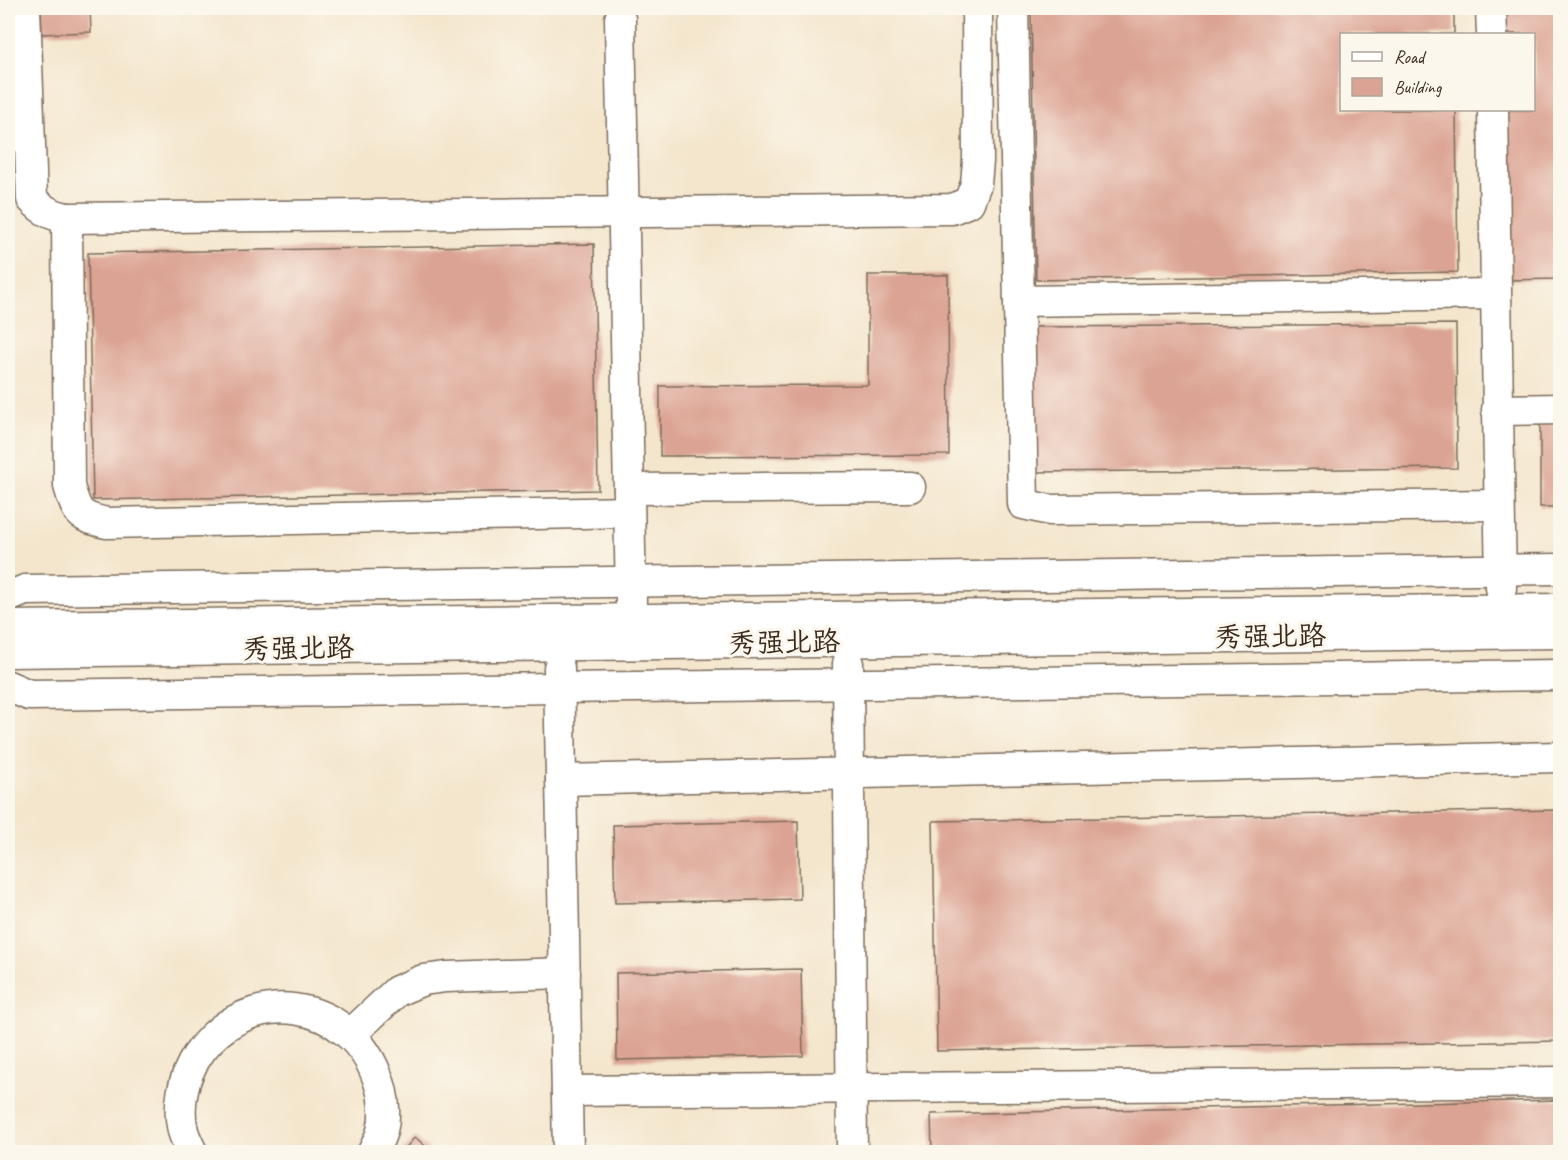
<svg xmlns="http://www.w3.org/2000/svg" width="1568" height="1160" font-family="Caveat,'LXGW WenKai TC',sans-serif">
<style>
.building{fill:#dba393}
.lines{fill:none;stroke-linecap:round;stroke-linejoin:round}
.minor-casing{stroke:#7c6c5b;stroke-width:33}
.minor{stroke:#fff;stroke-width:30}
.labels{text-anchor:middle;dominant-baseline:central;stroke-width:6;stroke-linejoin:round;paint-order:stroke}
.street-label{font-size:28px;fill:#3b2a1e;stroke:#fbf7ec}
</style>
<rect width="100%" height="100%" fill="#fbf7ec"/>
<filter id="ink" filterUnits="userSpaceOnUse"><feTurbulence type="fractalNoise" baseFrequency=".0167" numOctaves="2"/><feDisplacementMap in="SourceGraphic" scale="12" xChannelSelector="R" yChannelSelector="G"/><feConvolveMatrix kernelMatrix="1 2 1 2 8 2 1 2 1" color-interpolation-filters="sRGB"/></filter>
<filter id="wash" filterUnits="userSpaceOnUse"><feTurbulence type="fractalNoise" baseFrequency=".008" numOctaves="4" result="noise"/><feDisplacementMap in="SourceGraphic" scale="24" xChannelSelector="R" yChannelSelector="G"/><feGaussianBlur stdDeviation="1.35" result="paint"/><feColorMatrix in="noise" values="0 0 0 0 0 0 0 0 0 0 0 0 0 0 0 0 0 1.4 0 .05"/><feComposite in="paint" operator="in"/></filter>
<g filter="url(#wash)">
<rect width="100%" height="100%" fill="#f4e6cd"/>
<g id="blocks">
<g class="building">
<path d="M8,8H10L11,68H8Z"/>
<path d="M41,8H90L91,32L42,34Z"/>
<path d="M1031,8H1454V34H1342V110H1456L1458,272L1036,280Z"/>
<path d="M1501,8H1560V279L1506,280L1503,110H1534V34H1502Z"/>
<path d="M8,98H10L11,156H8Z"/>
<path d="M594,244L598,490L93,500L88,253Z"/>
<path d="M868,275H948L949,455L660,456V386L868,385Z"/>
<path d="M1456,324L1457,468L1033,472L1032,327Z"/>
<rect x="1540" y="424" width="20" height="83"/>
<path d="M1560,810V1041L937,1051L933,821Z"/>
<path d="M798,821L800,899L615,903L613,825Z"/>
<path d="M801,969L803,1056L617,1060L616,973Z"/>
<path d="M1560,1100V1152H932L931,1114Z"/>
<path d="M415,1137L432,1152H402Z"/>
</g>
</g>
</g>
<g filter="url(#ink)">
<use href="#blocks" fill-opacity="0" stroke="#7c6c5b" stroke-width="1.5"/>
<g class="lines">
<defs>
<g id="minor">
<path d="M25,8L32,199C43,211 52,215 67,218L69,486C77,513 78,517 107,523L629,512"/>
<path d="M1013,8L1023,504L1049,510L1498,505"/>
<path d="M1491,8L1492,34"/>
<path d="M620,19L631,602"/>
<path d="M1493,110L1501,588"/>
<path d="M67,218L952,209L969,202L976,184L978,161L977,8"/>
<path d="M1019,301L1495,294"/>
<path d="M1497,410L1560,409"/>
<path d="M629,489L910,487"/>
<path d="M8,597L25,590L1560,569"/>
<path d="M8,626L1560,609"/>
<path d="M8,652L1560,633"/>
<path d="M848,664L852,1152"/>
<path d="M559,668L568,1152"/>
<path d="M8,686L29,695L1560,675"/>
<path d="M561,780L1560,757"/>
<path d="M351,1034L397,991L423,980L446,977L565,973"/>
<path d="M567,1091L1560,1082"/>
<path d="M192,1152C189,1146 185,1138 183,1131C177,1107 183,1077 197,1056C246,982 352,997 379,1082C384,1096 386,1116 382,1131C380,1138 376,1146 373,1152"/>
</g>
</defs>
<use href="#minor" class="minor-casing"/>
<use href="#minor" class="minor"/>
</g>
</g>
<g class="labels">
<g class="street-label">
<text transform="translate(1270 636) rotate(-1)">秀强北路</text>
<text transform="translate(784 642) rotate(-1)">秀强北路</text>
<text transform="translate(298 648) rotate(-1)">秀强北路</text>
</g>
</g>
<rect width="1568" height="1160" fill="none" stroke="#fbf7ec" stroke-width="30"/>
<rect x="1340" y="33" width="195" height="78" fill="#fbf7ec" stroke="#aea59a" stroke-width="1.5"/>
<rect x="1352" y="52" width="30" height="9" fill="#ffffff" stroke="#aea59a" stroke-width="1.5"/>
<text x="1394" y="63" font-size="18" fill="#3b2a1e">Road</text>
<rect x="1352" y="78" width="30" height="18" fill="#dba393" stroke="#aea59a" stroke-width="1.5"/>
<text x="1394" y="93" font-size="18" fill="#3b2a1e">Building</text>
</svg>
